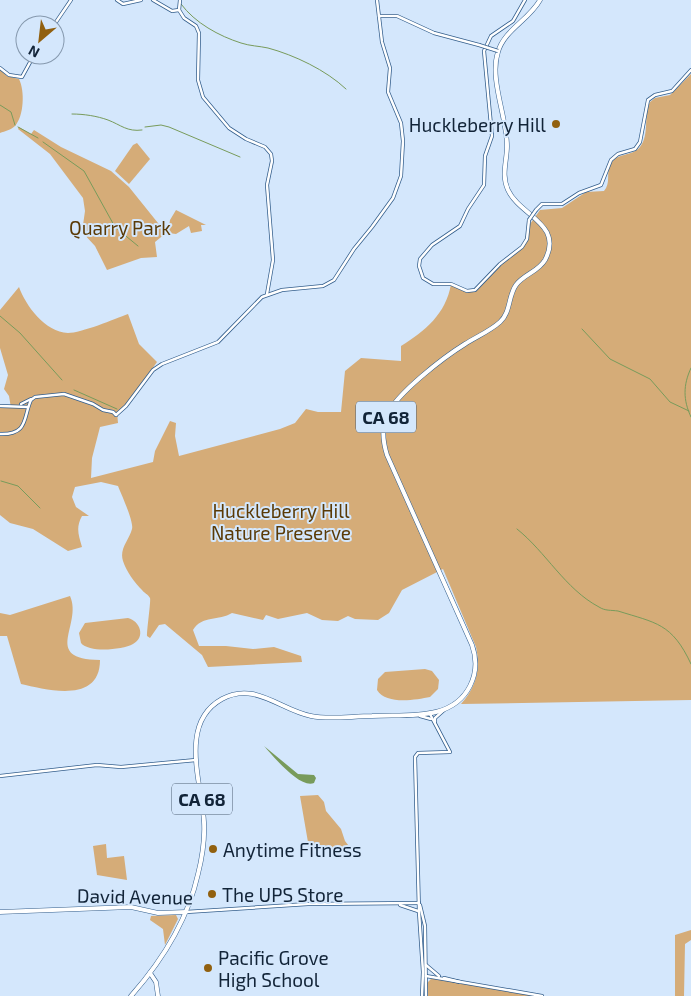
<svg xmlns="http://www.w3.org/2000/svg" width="691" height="996" font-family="'Exo 2',sans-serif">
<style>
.green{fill:#d5ac78}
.water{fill:#789b5b}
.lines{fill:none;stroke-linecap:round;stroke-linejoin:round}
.stream{stroke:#789b5b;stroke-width:1}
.minor-casing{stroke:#335e8c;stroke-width:4}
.major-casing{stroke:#335e8c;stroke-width:5}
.minor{stroke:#fff;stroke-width:2.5}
.major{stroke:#fff;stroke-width:4}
.minor-bridge-casing{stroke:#335e8c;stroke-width:4;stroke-linecap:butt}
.minor-bridge{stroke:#fff;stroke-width:2.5}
.poi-dot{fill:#91600f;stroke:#d4e7fc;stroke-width:2}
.labels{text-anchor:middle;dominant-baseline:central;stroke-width:4;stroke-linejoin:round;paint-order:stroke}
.shield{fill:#d4e7fc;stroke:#4c5e73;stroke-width:1}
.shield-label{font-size:18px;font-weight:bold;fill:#122438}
.poi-label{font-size:19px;fill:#122438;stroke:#d4e7fc;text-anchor:start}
.park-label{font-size:19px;fill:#5a3a06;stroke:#d4e7fc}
.street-label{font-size:19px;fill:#122438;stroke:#d4e7fc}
</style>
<rect width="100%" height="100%" fill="#d4e7fc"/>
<g class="green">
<path d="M0,69L7,76L19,79C25,91 24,116 15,126C11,130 5,131 0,133Z"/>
<path d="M691,74V700L461,704C476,687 481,670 476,647L443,569L402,590L389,613L378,620L355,619L348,616L338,621L322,620L307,613L278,619L266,615L263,620L232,613C219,621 202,615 193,630L199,646H226L253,649L274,647L301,656L302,662L208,667L202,655L165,624L159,625L150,638L147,636C147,628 151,601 150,598C148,594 144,593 142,590C135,583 126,571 123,561C119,549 129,540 132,529C134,522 122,496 118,486L101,482L75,487L72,497L76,507L89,516H82C76,527 78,534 82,547L68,551L33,529L10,523L0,515V407L11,408L9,396L4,389L8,375L0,348V310L19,287C26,306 45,332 68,333C81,333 115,319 128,314L139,344L157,362L128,402L117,412L118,423L100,427L92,458L91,478L153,462L155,451L170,421L176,423L175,436L179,456L280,429L295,423L306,409L318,412H341L345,371L361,358L401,361V346C425,331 446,314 451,284L467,291L475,290C482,282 489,273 497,266C516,251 526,250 528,223L530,224L540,210L562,208L586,192L604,191C611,183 606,174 610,165C616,152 632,157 640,147C650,134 643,116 650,102L655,98L670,95Z"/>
<path d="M19,127L31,134L34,130L61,147L111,171L129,187L166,233L155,242L157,257L141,258L107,270L95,246L82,232L85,211L83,198L50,154L18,129Z"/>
<path d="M137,143L150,159L129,184L115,171L133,145Z"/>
<path d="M176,210L206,225H201L202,231L191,233L189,226L176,234L168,233L170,220Z"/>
<path d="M70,596C83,625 41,659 100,660C100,704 47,690 21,684L7,636H0V613L10,615Z"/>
<path d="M128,618C140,621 146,637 133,644C122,650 89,653 81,643L79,633L85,623Z"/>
<path d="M425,669L432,671L439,680L438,689L430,697C415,700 386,705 377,690L378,679L385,672Z"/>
<path d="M318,795L324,802L326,811L341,829L345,841L352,850L309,848L300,796Z"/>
<path d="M106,844L107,858L124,856L127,880L97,875L93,846Z"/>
<path d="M176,915L178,919L165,945L163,929L150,920L151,916Z"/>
<path d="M691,930V940L685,944L684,996H675V935Z"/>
<path d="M432,978L535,994L534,996H426L427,983Z"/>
</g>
<path class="water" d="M264,746L298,774L314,775L316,778L314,783C300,789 273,756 264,746Z"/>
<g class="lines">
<g class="stream">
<path d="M181,4C195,23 219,36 241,43C250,46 259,46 268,48C294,55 326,70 346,89"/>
<path d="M0,105L11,112L15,125"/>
<path d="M72,114C84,114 97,116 108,120C121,125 127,132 142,130"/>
<path d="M18,127L38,138"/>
<path d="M145,127L161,125L169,127L240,157"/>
<path d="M43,142L84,171L115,227L138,246"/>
<path d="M0,316L20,333L62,380"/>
<path d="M582,329L610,359L650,379L670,402L689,411"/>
<path d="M691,368C683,385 683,400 691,417"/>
<path d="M74,390L117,409"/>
<path d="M1,481L18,486L40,508"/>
<path d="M517,529C546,552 565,589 599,607C605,611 611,610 618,611C656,623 672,623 691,664"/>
</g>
<defs>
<g id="minor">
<path d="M117,0L123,4L141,0"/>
<path d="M153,0L172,11L179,10L184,18L196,26L199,33L198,80L203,97L229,128L246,139L265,147L271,154L272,161L267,185L273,260L267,294"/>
<path d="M525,0L513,21L491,36L484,51L492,136L485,156L484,185L468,209L460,226L432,245L420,259L419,266L423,278L433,284H451L467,291L475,290L500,264L522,247L527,239L529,220"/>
<path d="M179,10L180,0"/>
<path d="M379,16H397L434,33L479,45"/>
<path d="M54,25L71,0"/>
<path d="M0,68L9,75L22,77L34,55"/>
<path d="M536,210L542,204H562L579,193L601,185L611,160L618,154L635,149L640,142L648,100L655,95L672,91L691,70"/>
<path d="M21,404L31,399"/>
<path d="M0,406L28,407"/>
<path d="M116,415L126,406L153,370L162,364L218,342L262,297L282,290L323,286L334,280L354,249L372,227L393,198L401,176L403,141L401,123L388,92L390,68L382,42L377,0"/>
<path d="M0,434C29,435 23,417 31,400L35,397L64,394L93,404L103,410L113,412L116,415"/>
<path d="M420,716L431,719"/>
<path d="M435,722V718L444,710"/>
<path d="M0,776L97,765L121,767L196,760"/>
<path d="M400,905L418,911"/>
<path d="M420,905L425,926L426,996"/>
<path d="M186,912L308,904L419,903"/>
<path d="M426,965L439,976"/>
<path d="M426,976L542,996"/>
<path d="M444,978L460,982"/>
<path d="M422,996L423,972L419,912L415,757L418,753L450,752L430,714"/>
</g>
<g id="major">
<path d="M0,912L131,907L158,913L186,912"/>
<path d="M150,973L156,982L158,996"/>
<path d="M131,996C161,962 188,919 198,874C202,858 205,839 204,822C202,784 178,723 222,699C255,681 280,710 311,716C330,720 352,716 372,716C406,714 452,722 470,686C477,672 477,659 472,645L387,455C383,442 381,428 387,415C397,393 444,357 465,344C476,337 490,331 500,322C511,312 508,296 516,285C524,274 538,272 545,260C564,224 520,216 508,190C501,175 507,161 507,146C507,117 489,79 498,52C504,30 529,20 540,0"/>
</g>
</defs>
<use href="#minor" class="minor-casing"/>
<use href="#major" class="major-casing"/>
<use href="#minor" class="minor"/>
<use href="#major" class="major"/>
<defs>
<g id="minor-bridge">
<path d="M479,45L498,51"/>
<path d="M529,220L536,210"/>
</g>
</defs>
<use href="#minor-bridge" class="minor-bridge-casing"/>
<use href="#minor-bridge" class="minor-bridge"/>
</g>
<g class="poi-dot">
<circle cx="556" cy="124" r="5"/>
<circle cx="213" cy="849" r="5"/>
<circle cx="212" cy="894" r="5"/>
<circle cx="208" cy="968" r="5"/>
</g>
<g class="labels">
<g class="shield">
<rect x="356" y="401.5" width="60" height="31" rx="4"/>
<rect x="172" y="783.5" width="60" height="31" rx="4"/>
</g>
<g class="shield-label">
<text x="386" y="417">CA 68</text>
<text x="202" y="799">CA 68</text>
</g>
<g class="poi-label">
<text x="546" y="124" text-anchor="end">Huckleberry Hill</text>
<text x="223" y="849">Anytime Fitness</text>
<text x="222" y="894">The UPS Store</text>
<text x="218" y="957">Pacific Grove<tspan x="218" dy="22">High School</tspan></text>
</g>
<g class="park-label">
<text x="120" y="227">Quarry Park</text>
<text x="281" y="510">Huckleberry Hill<tspan x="281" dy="22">Nature Preserve</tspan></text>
</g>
<g class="street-label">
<text transform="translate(135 896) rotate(1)">David Avenue</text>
</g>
</g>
<g transform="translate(40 40) rotate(208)"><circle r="24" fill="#d4e7fc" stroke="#8699ae"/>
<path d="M0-4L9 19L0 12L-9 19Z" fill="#91600f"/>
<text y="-8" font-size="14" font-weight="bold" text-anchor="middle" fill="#122438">N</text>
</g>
</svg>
